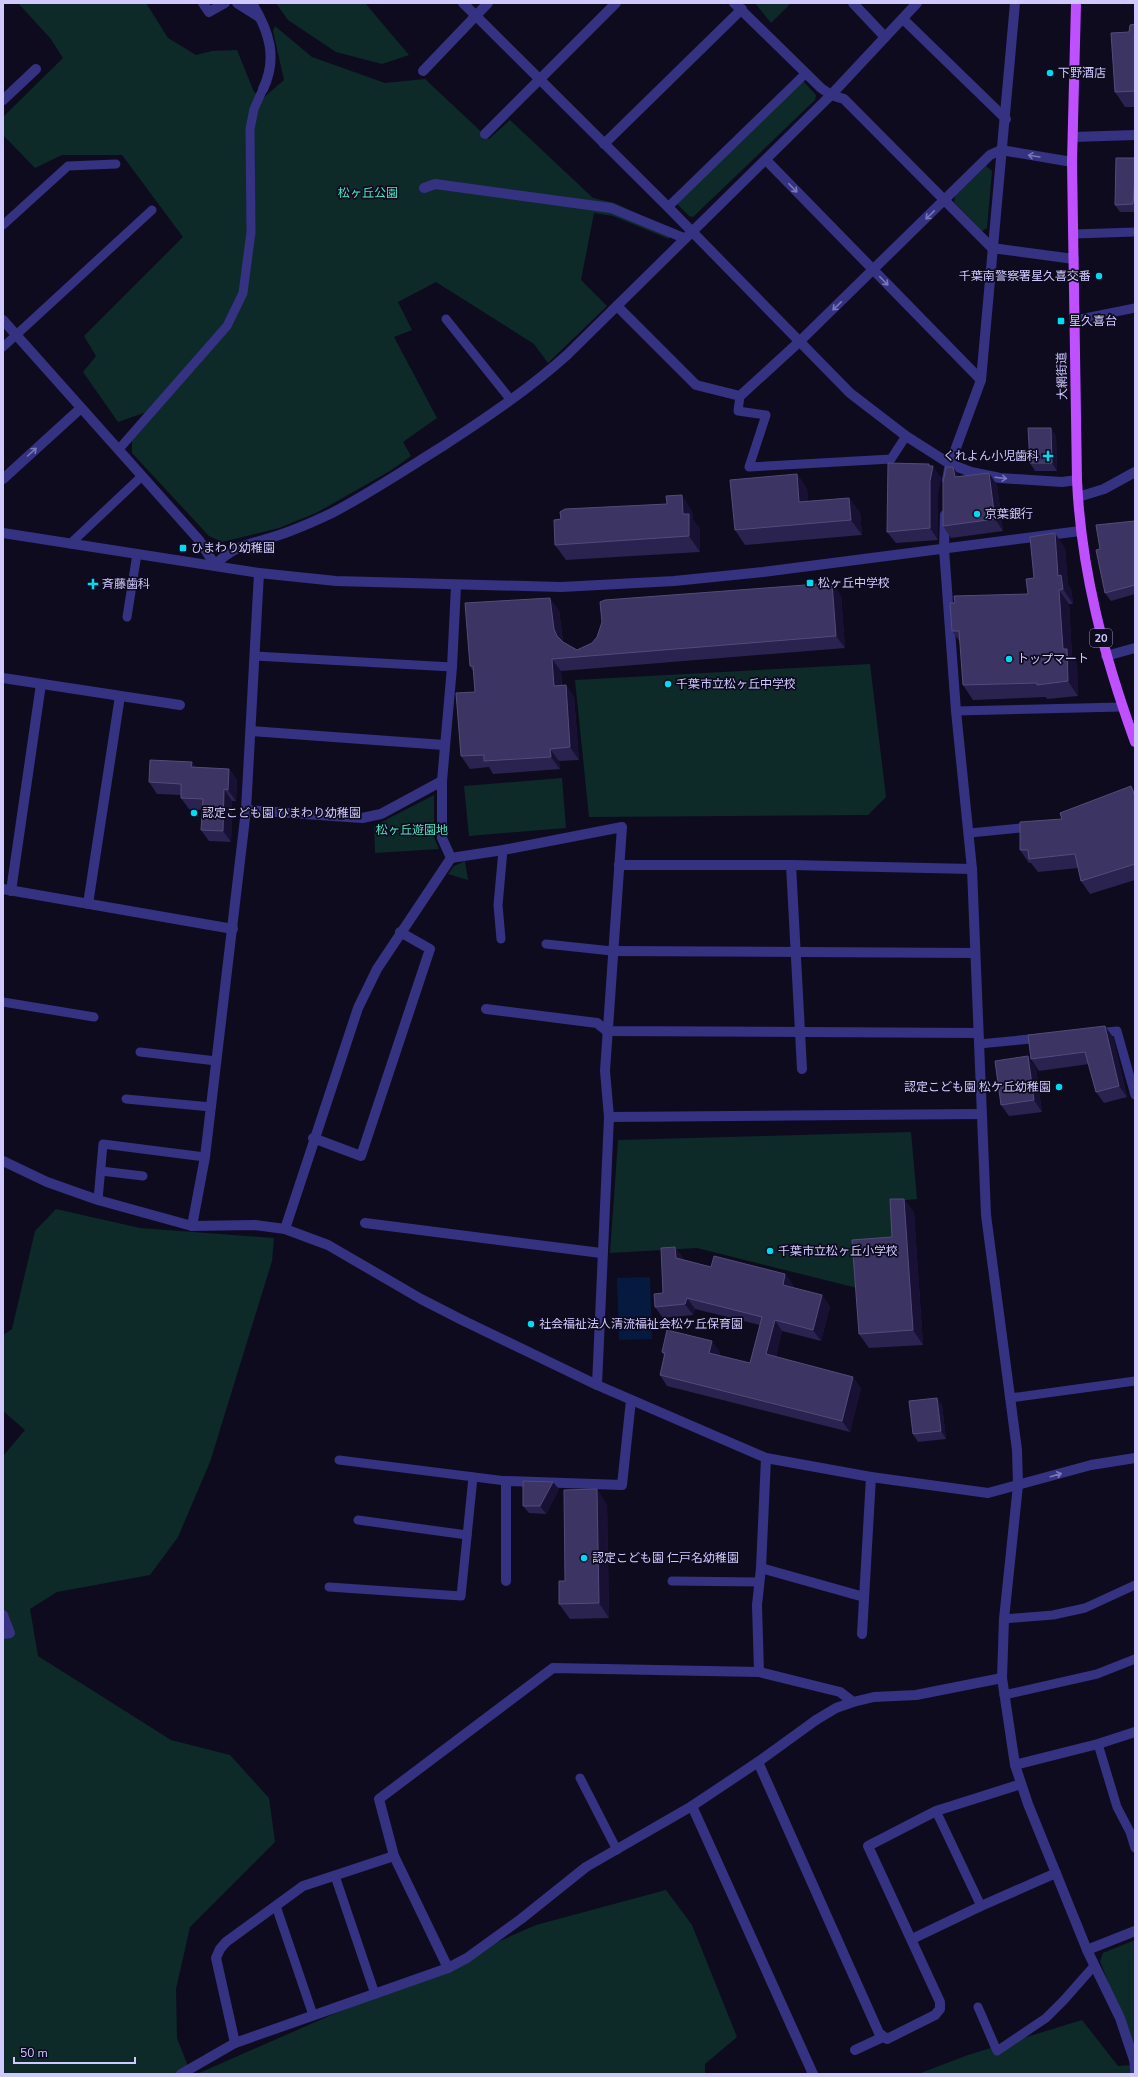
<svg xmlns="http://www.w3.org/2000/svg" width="1138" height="2077" font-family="'Nunito Sans','Noto Sans JP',sans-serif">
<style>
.green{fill:#0d2a29}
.water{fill:#051a3e}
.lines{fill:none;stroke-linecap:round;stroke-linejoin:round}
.service{stroke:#353282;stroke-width:9}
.pedestrian{stroke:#353282;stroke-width:10}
.minor{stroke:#353282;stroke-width:10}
.tertiary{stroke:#353282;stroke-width:10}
.primary{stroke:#be50ff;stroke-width:10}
.wall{fill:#2a224f}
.shaded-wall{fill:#181134}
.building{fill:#3c3462;stroke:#534b7b}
.oneway{stroke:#7a76ba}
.poi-dot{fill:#00dbf4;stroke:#0e0b1f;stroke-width:1.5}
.labels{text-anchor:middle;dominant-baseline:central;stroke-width:3.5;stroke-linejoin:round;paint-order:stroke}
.shield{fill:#0e0b1f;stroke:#9590bc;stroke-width:1}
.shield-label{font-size:11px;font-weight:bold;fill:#cfc9ff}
.poi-label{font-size:12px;fill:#cfc9ff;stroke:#0e0b1f;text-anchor:start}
.park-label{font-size:12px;fill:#4ce7c1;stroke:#0e0b1f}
.street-label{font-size:12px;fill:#cfc9ff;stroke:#0e0b1f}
</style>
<rect width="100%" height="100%" fill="#0e0b1f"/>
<g class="green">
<path d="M18,3H146L168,38L196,55L212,51L237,50L254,92L263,98L284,80L273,31L275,26L312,57L385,83L425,79L489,139L510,120L593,198L615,203L672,230L669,239L613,216L594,213L581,280L607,306L548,363L534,344L436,282L398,302L412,330L394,337L437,418L403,442L411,456L390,471L316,513L279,528L222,542L209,536L132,453V441L161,407L118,422L83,372L96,356L84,336L183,237L122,155H62L35,168L3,135V117L63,58L50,38Z"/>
<path d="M276,3H365L409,55L382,64L336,52L288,20Z"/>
<path d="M755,3H791L771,23Z"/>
<path d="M804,82L816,95L815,100L693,217L689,216L677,204L799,83Z"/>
<path d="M986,166L992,171L987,228L982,231L954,202L955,196Z"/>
<path d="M870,664L886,797L868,815L589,817L575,680Z"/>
<path d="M562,778L566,828L469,836L464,786Z"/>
<path d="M434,795V838L439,849L375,853L374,826Z"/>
<path d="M465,861L468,880L448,874L454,866Z"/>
<path d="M911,1132L917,1199L896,1201L897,1247L857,1288L697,1248L610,1253L618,1140Z"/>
<path d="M56,1209L140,1228L274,1238L272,1261L210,1462L178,1537L150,1575L57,1592L30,1609L38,1656L171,1740L230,1755L269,1798L275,1842L190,1927L176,1989L177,2038L191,2074H3V1456L25,1430L3,1411V1335L12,1329L35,1231Z"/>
<path d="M666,1890L692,1925L737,2037L705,2064V2074H197L536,1925Z"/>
<path d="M1135,1940V2053L1100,1961L1103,1953Z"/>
<path d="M1082,2020L1118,2066L1135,2065V2074H918L968,2055Z"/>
</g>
<path class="water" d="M650,1277L652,1339L619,1340L617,1278Z"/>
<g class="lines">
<g class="service">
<path d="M668,207L806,73"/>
<path d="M3,225L68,166L116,164"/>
<path d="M1074,234L1135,232"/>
<path d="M446,319L510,399"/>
<path d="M1075,320L1135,308"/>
<path d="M3,347L152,210"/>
<path d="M740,396L738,411L766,415L749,467L891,459L906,436"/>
<path d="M119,449L227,326L243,293L251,232L250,129L254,109L263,89"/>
<path d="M70,544L142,476"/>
<path d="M127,617L137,554"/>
<path d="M255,656L452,667"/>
<path d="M956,711L1122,707"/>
<path d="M970,833L1020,828"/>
<path d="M501,939L498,905L503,850"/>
<path d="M546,944L612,951"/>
<path d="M3,1002L94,1017"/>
<path d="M1097,1033L1117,1031L1135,1095"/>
<path d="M979,1044L1040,1038"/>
<path d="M140,1052L216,1061"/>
<path d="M126,1099L211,1107"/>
<path d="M101,1171L143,1176"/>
<path d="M98,1200L103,1144L205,1157"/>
<path d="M1010,1398L1135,1381"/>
<path d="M339,1460L506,1481"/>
<path d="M358,1520L467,1535"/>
<path d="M672,1581L758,1582"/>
<path d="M329,1587L461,1596L473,1477"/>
<path d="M1004,1619L1053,1615L1085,1608L1135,1585"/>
<path d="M1004,1695L1097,1674L1135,1659"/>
<path d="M1098,1744L1117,1807L1130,1832L1135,1848"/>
<path d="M580,1778L617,1850"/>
<path d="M936,1811L981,1906"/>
<path d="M335,1876L375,1994"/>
<path d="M276,1906L313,2015"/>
<path d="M978,2007L997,2051L1046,2018L1064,2000L1094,1966"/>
<path d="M1134,2063L1135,2074"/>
</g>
<path class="pedestrian" d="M424,188L435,184L611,208L684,238"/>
<g class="minor">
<path d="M203,3L209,12L225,3"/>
<path d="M237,3L259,17"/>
<path d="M252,3C269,31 278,58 263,89"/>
<path d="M463,3L668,207L850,393L906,436L950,464L971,472L1000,478L1062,482L1077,480"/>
<path d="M734,3L821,88L831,95L844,99L992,248L1074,259"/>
<path d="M853,3L885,37"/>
<path d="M903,19L1006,119"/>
<path d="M423,71L488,3"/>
<path d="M3,100L36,69"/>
<path d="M485,134L616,3"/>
<path d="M1073,137L1135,135"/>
<path d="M604,144L742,9"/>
<path d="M766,160L981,380"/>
<path d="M617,306L696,385L740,396L799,342L990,155L1001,150L1072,162"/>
<path d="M3,479L81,408"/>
<path d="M947,480L950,464L981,380L1015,3"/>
<path d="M1078,497L1104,489L1135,472"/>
<path d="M945,515L944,549L956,711L972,869L986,1215L1017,1450L1018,1485L1004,1619L1002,1678L1015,1765L1028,1804L1087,1950L1120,2018L1135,2063"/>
<path d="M215,565C234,545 248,545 273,537C293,531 313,522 332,513C370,493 406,469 443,446C486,418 529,389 567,355L831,95L917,3"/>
<path d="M1106,656L1135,648"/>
<path d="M3,678L180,705"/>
<path d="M252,731L444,745"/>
<path d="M246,810L362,818L381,814L442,781"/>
<path d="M451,858L503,850L622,827L605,1071L609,1117L597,1385"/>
<path d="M619,865H791L972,869"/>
<path d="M791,865L802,1069"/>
<path d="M3,889L233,929"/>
<path d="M11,891L41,684"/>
<path d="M88,904L120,696"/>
<path d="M612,951L974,953"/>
<path d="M486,1009L597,1023L607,1031L978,1033"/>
<path d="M609,1117L981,1114"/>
<path d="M313,1138L361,1156L430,949L400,932"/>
<path d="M3,1161L47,1182L98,1200L192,1226L255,1225L285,1229L328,1245L421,1299L462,1320L597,1385L766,1458L871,1477L988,1493L1091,1465L1135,1458"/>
<path d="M365,1223L601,1253"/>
<path d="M192,1226L205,1157L246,810L259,573"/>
<path d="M285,1229L358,1008L377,969L451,858L442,838V781L452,667L456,586"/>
<path d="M761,1568L864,1597"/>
<path d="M506,1581V1481L622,1485L631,1400"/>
<path d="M3,1615L10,1633L3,1634"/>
<path d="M862,1634L871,1477"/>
<path d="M759,1672L757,1605L761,1568L766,1458"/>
<path d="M816,1720L836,1708L853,1702L874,1697L916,1695L1002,1678"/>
<path d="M758,1762L879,2033L887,2039L935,2015L940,2009V2002L868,1846L936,1811L1021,1784"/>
<path d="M1015,1765L1098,1744L1135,1732"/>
<path d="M692,1806L813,2074"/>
<path d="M912,1939L981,1906L1056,1873"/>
<path d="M1087,1950L1135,1931"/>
<path d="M448,1968L394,1856L379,1799L553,1668L759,1672L840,1692L853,1702"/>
<path d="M235,2043L216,1958L220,1949L226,1942L303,1886L394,1856"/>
<path d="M855,2050L883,2037"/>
</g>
<g class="tertiary">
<path d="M3,320L199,540L215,565"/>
<path d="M3,533L259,573L336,581L561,587L674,581L763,572L1080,531"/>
<path d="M181,2074L235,2043L448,1968L467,1958L521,1919L586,1867L692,1806L758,1762L816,1720"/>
</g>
<path class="primary" d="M1076,3L1072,162L1077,480C1081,571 1104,656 1135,742"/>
</g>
<g class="wall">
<path d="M1135,24V107H1125L1115,92L1129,32Z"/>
<path d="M1135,158V212H1120L1115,205Z"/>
<path d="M1056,436L1057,471H1035L1030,463Z"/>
<path d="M929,464L941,478L938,493V540L896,543L887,532Z"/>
<path d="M989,473L997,485L1003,531L951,538L943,526L960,476Z"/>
<path d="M797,474L807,489L808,501L849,498L860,513L862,535L745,545L735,530Z"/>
<path d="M692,511L693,520L700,529V552L566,560L555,545Z"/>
<path d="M1135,521V594L1111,601L1105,593L1100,549Z"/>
<path d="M1065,548L1068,585L1071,589L1073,604H1069L1072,656L1077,663L1078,696L1047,699L1046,697L973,700L963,685L960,642L952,631L955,603L1028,594Z"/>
<path d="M841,595L845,648L561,671L562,685H566L574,697L579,760L559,761L560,769L493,774L489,767L470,769L461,756L475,692L473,671L470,666L559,610L563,642L577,650Z"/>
<path d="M192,762L195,767L229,769L237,780L236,801H232L231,842L209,841L201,830L202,810L189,809L181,798V795L157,794L149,782Z"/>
<path d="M1135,791V880L1090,894L1081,881L1078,868L1038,872L1031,863H1029L1020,850L1062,819Z"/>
<path d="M1113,1037L1127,1097L1104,1103L1096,1092L1089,1064L1039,1071L1031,1059Z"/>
<path d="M1036,1068L1042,1112L1009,1116L1001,1105Z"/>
<path d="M904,1199L914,1213L923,1345L869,1348L859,1334L892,1237Z"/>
<path d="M675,1247L683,1258V1260L711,1267L785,1274L793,1285V1288L830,1306L821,1341L782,1331L776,1357L861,1388L850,1432L667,1386L660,1375L664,1356L662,1352H720L719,1356L750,1363L760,1325L695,1309L693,1315L663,1318L655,1307L663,1293Z"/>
<path d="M937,1398L942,1405L946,1439L918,1442L913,1434Z"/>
<path d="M559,1489L546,1514L529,1513L523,1506Z"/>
<path d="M607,1504L609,1618L570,1619L559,1604L565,1581Z"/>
</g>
<g class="shaded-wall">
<path d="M1135,177V207L1133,204Z"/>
<path d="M1051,428L1056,436L1057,471L1052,463Z"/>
<path d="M929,464L933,468V466L941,478L938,493V540L930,528Z"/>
<path d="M953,467L961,479L955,477Z"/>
<path d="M989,473L997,485L1003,531L995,519Z"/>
<path d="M797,474L807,489L810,517L799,502Z"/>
<path d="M682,495L692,511L693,520L700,529V552L689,536L683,514Z"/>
<path d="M849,498L860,513L862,535L851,520Z"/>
<path d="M1055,533L1065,548L1068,585L1071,589L1073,604L1063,589L1058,576Z"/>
<path d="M832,583L841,595L845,648L836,636Z"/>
<path d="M1059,590L1069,604L1072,656L1077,663L1078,696L1068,681L1063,649Z"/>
<path d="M550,598L559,610L563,642L566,649L557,636L554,629Z"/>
<path d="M552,659L561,671L562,698L554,686Z"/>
<path d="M566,685L574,697L579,760L570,747Z"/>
<path d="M550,749L559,761L560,769L551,757Z"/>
<path d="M192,762L200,774L191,767Z"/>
<path d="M229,769L237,780L236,801L228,790Z"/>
<path d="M1131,786L1135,791V796Z"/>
<path d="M224,789L232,801L231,842L223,831Z"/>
<path d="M1105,1026L1113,1037L1127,1097L1119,1086Z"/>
<path d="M1028,1056L1036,1068L1042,1112L1034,1100Z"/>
<path d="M904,1199L914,1213L923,1345L913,1330Z"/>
<path d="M675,1247L683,1258L684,1269L676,1258Z"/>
<path d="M785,1274L793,1285L791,1296L783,1285Z"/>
<path d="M822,1295L830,1306L821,1341L813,1330Z"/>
<path d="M687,1298L695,1309L693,1315L685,1304Z"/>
<path d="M775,1320L782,1331L774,1366L766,1354Z"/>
<path d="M712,1341L720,1352L717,1364L709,1353Z"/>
<path d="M853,1377L861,1388L850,1432L842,1421Z"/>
<path d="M937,1398L942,1405L946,1439L941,1431Z"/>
<path d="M553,1482L559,1489L546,1514L540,1506Z"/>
<path d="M597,1489L607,1504L609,1618L599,1603Z"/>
</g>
<g class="building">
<path d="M1135,24V91L1115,92L1111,33L1129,32L1130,25Z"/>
<path d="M1116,158H1135V177L1133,204L1115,205Z"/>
<path d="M1028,428H1051L1052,463H1030Z"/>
<path d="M888,463L929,464V466H933L930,481V528L887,532Z"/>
<path d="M946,467H953L955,477L989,473L995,519L943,526V482Z"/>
<path d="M797,474L799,502L849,498L851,520L735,530L730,480Z"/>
<path d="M682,495L683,514H689V536L555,545L554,520L561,519L560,512L565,509L667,504L666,496Z"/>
<path d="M1135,521V585L1105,593L1096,550L1100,549L1096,525Z"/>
<path d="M1055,533L1058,576L1061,575L1063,589L1059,590L1063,649H1067L1068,681L1037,685V683L963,685L959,631H952L950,603H955L954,596L1028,594L1026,579L1034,578L1030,537Z"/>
<path d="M832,583L836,636L552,659L554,686L566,685L570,747L550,749L551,757L484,761V755L461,756L456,693L475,692L473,666H470L465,603L550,598L554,629L557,636L563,642L577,650L592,643L597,637L602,622L600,602L605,600Z"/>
<path d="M150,760L192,762L191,767L229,769L228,790L224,789L223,831L201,830L203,799L181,798V784L149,782Z"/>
<path d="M1131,786L1135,796V864L1081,881L1075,854L1029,859L1028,850H1020V822L1062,819L1060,813Z"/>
<path d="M1105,1026L1119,1086L1096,1092L1085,1052L1031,1059L1028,1035Z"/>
<path d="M1028,1056L1034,1100L1001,1105L995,1061Z"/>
<path d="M890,1199H904L913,1330L859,1334L852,1240L892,1237Z"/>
<path d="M675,1247L676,1258L711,1267L714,1256L785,1274L783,1285L822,1295L813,1330L775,1320L766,1354L853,1377L842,1421L660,1375L665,1353L662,1352L667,1330L712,1341L709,1353L750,1363L762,1317L687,1298L685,1304L655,1307L654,1294L663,1293L661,1248Z"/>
<path d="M937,1398L941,1431L913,1434L909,1401Z"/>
<path d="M523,1481L553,1482L540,1506H523Z"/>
<path d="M597,1489L599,1603L559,1604V1581H565L564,1490Z"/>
</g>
<defs><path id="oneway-shaft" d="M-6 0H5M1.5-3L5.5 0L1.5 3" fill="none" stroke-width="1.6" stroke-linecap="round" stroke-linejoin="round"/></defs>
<g class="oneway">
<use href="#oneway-shaft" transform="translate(1034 156) rotate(-171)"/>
<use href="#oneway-shaft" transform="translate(793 188) rotate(46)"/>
<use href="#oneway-shaft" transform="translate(930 215) rotate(136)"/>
<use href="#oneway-shaft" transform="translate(884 281) rotate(46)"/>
<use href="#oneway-shaft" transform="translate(837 306) rotate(136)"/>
<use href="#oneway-shaft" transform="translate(32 452) rotate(-42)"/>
<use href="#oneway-shaft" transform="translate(1001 478) rotate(7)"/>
<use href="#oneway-shaft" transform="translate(1056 1475) rotate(-16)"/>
</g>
<g class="poi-dot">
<circle cx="1050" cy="73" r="4"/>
<circle cx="1099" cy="276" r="4"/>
<rect x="1057" y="317" width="8" height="8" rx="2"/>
<path d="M1046 450h4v4h4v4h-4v4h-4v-4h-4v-4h4z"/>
<circle cx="977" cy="514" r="4"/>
<rect x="179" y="544" width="8" height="8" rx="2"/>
<rect x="806" y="579" width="8" height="8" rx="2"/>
<path d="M91 578h4v4h4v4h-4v4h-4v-4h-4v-4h4z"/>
<circle cx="1009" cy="659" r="4"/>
<circle cx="668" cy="684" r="4"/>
<circle cx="194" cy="813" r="4"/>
<circle cx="1059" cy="1087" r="4"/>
<circle cx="770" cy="1251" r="4"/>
<circle cx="531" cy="1324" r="4"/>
<circle cx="584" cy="1558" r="4"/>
</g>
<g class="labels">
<rect class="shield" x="1090" y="629" width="22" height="18" rx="3"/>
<g class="shield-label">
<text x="1101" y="638">20</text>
</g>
<g class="poi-label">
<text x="1058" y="73">下野酒店</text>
<text x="1091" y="276" text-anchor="end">千葉南警察署星久喜交番</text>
<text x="1069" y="321">星久喜台</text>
<text x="1039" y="456" text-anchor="end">くれよん小児歯科</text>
<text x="985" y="514">京葉銀行</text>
<text x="191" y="548">ひまわり幼稚園</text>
<text x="818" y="583">松ヶ丘中学校</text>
<text x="102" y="584">斉藤歯科</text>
<text x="1017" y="659">トップマート</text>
<text x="676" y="684">千葉市立松ヶ丘中学校</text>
<text x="202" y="813">認定こども園 ひまわり幼稚園</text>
<text x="1051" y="1087" text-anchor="end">認定こども園 松ケ丘幼稚園</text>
<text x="778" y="1251">千葉市立松ヶ丘小学校</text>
<text x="539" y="1324">社会福祉法人清流福祉会松ケ丘保育園</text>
<text x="592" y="1558">認定こども園 仁戸名幼稚園</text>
</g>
<g class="park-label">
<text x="368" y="193">松ヶ丘公園</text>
<text x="412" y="830">松ヶ丘遊園地</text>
</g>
<g class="street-label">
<text transform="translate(1062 376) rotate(-91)">大網街道</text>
</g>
</g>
<rect width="1138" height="2077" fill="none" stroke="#cfc9ff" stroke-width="8"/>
<path d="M14 2057v6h121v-6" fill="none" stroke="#cfc9ff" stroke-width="2"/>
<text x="20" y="2057" font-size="12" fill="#cfc9ff" stroke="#0e0b1f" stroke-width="3" paint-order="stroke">50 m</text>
</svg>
